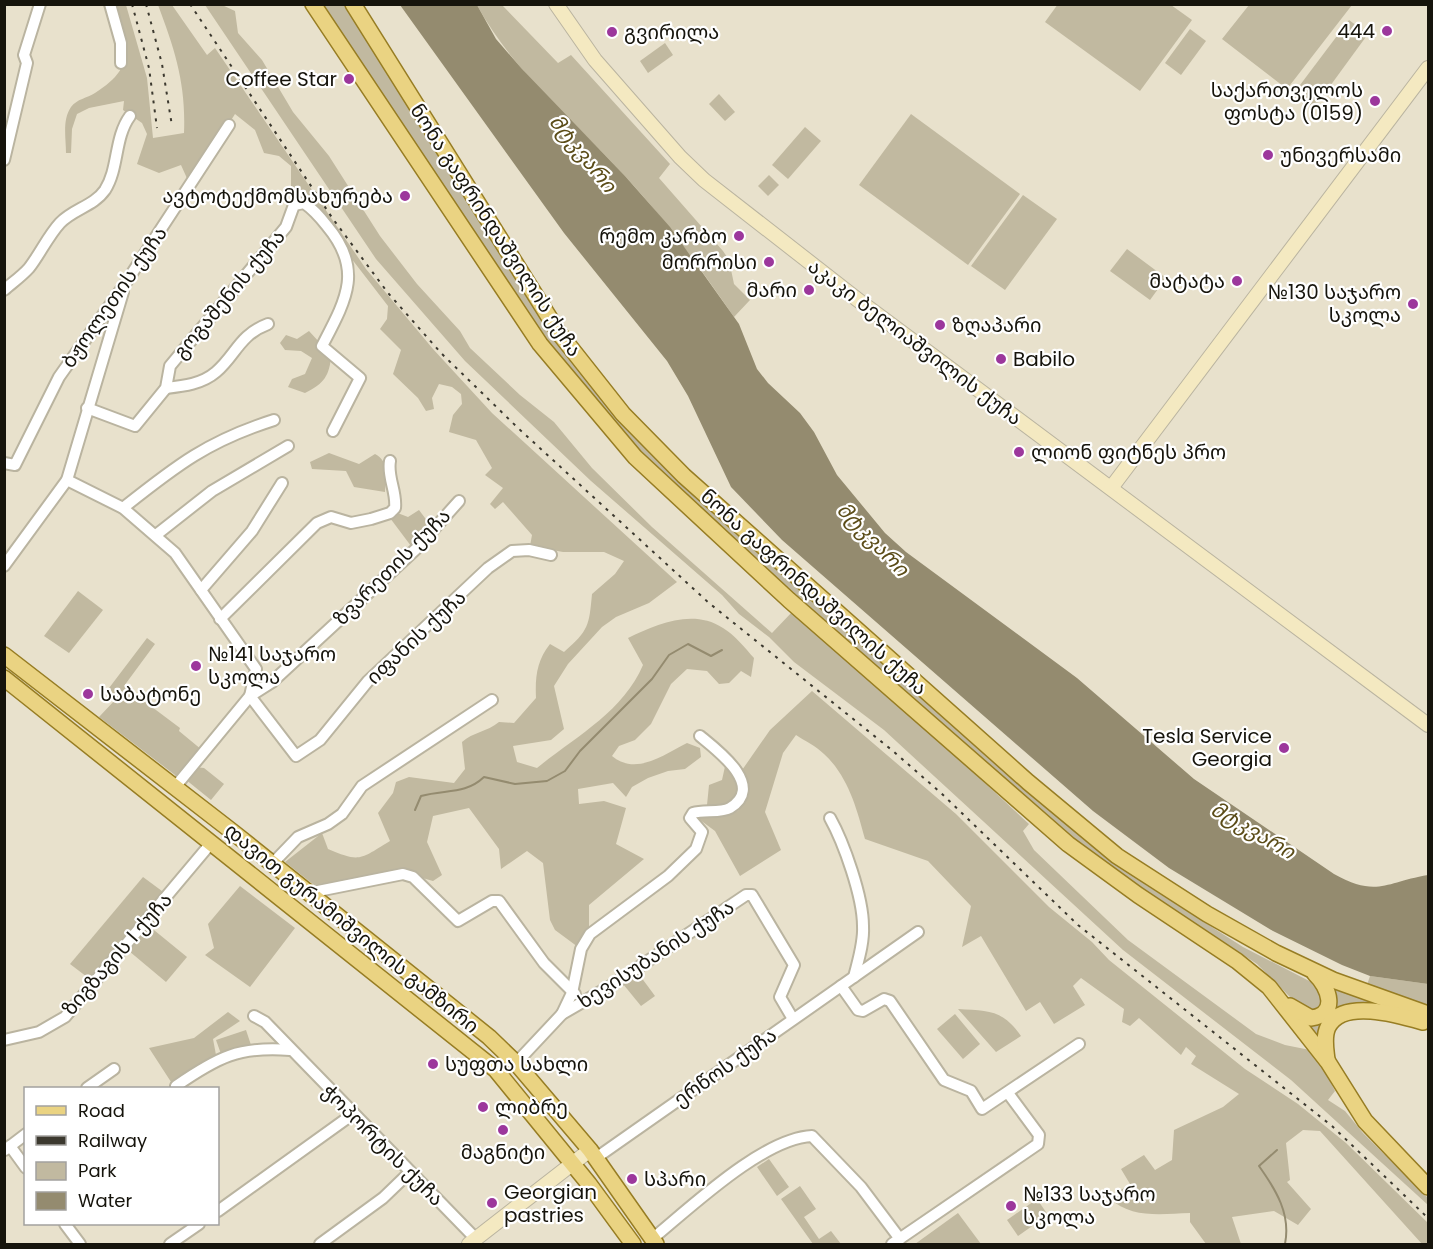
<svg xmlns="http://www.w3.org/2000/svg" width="1433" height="1249" font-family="Poppins,'Noto Sans Georgian',sans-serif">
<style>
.green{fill:#c1b9a0}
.water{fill:#948b6f}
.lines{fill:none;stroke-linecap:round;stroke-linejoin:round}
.stream{stroke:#948b6f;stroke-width:2}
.street-casing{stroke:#bab4a0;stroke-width:14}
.secondary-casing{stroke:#bab4a0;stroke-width:16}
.primary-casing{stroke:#977d23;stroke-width:18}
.street{stroke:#fff;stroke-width:10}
.secondary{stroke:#f4e9c1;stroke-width:14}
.primary{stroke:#ead382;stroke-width:15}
.rail{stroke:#3c392f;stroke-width:2;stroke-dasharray:3 6;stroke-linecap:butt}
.poi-dot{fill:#9c379c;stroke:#fff;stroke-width:2}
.labels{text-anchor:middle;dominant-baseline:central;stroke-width:4.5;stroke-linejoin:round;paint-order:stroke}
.poi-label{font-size:20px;fill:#16140c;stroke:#fff;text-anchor:start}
.street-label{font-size:20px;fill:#16140c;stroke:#fff}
.water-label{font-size:21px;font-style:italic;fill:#5b4c18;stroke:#fff}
</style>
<rect width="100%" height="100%" fill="#e8e1cc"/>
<g class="green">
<path d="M1058,4L1171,5L1192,20L1140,91L1045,22Z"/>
<path d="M114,5H126L147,78L153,138L184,133C186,84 175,50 158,5H172L207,55L215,48L366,269L433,349L492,413L677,582L649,603L616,617L602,627L568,664L554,686L564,729L551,740L513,746L517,762L537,768C575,737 623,712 643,665L628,638C656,625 692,608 723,628C735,635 745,648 754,658L751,677L741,671L729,683L719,684L707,671L687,669L671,684L651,724L635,740L619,746L612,756C636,776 663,755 687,743L700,748L701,757L685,769L668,771L648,778L632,787L626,797L613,783L578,789L579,804L604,801L626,808L616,844L644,859L589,905V932L581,939L578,947L555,930L550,920L543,863L527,851L501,869L499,849L469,808L433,816L427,842L442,875L433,881L419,877L407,869L314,885L285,862L322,833L328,849C361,863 360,859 390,841L378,813L393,793L396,782L409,777L454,783L465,769L462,742C473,732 487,732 499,722L514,723L536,698C535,677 537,660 550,644L564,652C589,630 589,626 592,594L615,574L624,561L604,552H563L530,546L532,535L503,502L495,509L490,504L503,488L485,475L492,468L476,440L449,432L453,415L462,404L461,394L452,387L439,384L432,398L434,409L426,411L418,398L393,374L401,350L380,329L387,319L388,306L351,258L343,243L303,196L298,200L291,190V166L279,156L264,153L255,130L235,114L190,185L181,165L159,173L137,164L147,134L142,123L123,110L124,101L89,108L77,114L72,129L71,153H66C66,138 62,120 71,107C77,99 87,98 95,93C138,66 127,45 114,5Z"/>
<path d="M205,5H222L235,11L238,33L262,60L293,112L329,156L380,236L417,284L460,331L470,348L520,395L554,422L592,468L652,527L772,633L793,611L901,705L1029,824L1023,831L1034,850L1128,940L1256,1034L1285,1045L1315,1051L1335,1091L1328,1100L1345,1111L1363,1133L1428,1198V1205L1291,1080L1123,950L884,730L794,662L769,637L739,614L722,595L591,481L465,361L376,259Z"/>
<path d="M322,5H344L555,340L607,406L647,449L791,583L1089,844L1146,885L1243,947L1317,985L1325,999L1317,1011L1301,1008L1257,964L1112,868L1075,839L762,565L636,447L549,344Z"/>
<path d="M477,5H502L558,63L571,55L670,164L659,178L723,251L729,260L734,284L750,300L734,317C700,268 666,220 625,176C572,119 515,74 477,5Z"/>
<path d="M1249,5V4L1352,5L1287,89L1222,39Z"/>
<path d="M1349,20L1368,34L1314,108L1294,93Z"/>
<path d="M1190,29L1206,41L1181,75L1165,63Z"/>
<path d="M665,43L673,55L648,73L640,61Z"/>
<path d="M719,94L735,112L725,121L709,104Z"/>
<path d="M911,114L1020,194L968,265L859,185Z"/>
<path d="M805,127L821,141L788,179L772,165Z"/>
<path d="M769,175L779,185L768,196L758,186Z"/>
<path d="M1023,195L1057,219L1005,290L971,266Z"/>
<path d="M1127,249L1166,278L1150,300L1110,271Z"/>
<path d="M309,331L331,355C330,375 324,384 305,393L288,387L292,379L305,374L312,358L301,351L285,350L280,343L286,335L297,339Z"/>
<path d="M329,453L359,464L375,454C390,462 386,478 385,492L354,487L346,471L312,469L310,462Z"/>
<path d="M419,510L431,526L411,546L390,518L395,512L408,517Z"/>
<path d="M78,591L103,610L69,653L44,636Z"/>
<path d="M147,638L155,644L124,686L180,728L179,731L202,750L179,778L99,717L115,700L106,692Z"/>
<path d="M812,691L956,814L1049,907L1092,942L1109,960L1245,1069L1298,1104L1346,1143L1428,1223V1244H1422L1320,1131L1303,1130L1286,1143L1290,1180L1287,1182L1311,1209L1298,1225L1274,1211L1232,1217L1241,1244H1206L1190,1222V1213C1161,1214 1132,1219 1109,1198L1130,1184L1121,1169L1144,1155L1155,1170L1172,1160L1174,1130L1223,1107L1239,1094L1191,1064L1196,1056L1186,1047L1181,1055L1139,1018L1130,1026L1122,1022L1124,1009L1081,978L1073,986L1085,1005L1054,1024L1040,1002L1026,1011L981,936L962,947L971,906L928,861L865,839C857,809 848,776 824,754C816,746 805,741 796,735L783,753L765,812L781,850L740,876L715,831L696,817L738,811L745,788L740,773L770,730Z"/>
<path d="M726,762L740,786L737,797L727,806L707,805L709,785L722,780Z"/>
<path d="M195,767L204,768L224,784L211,800L185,779Z"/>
<path d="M143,877L166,894L91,980L70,964Z"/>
<path d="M240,886L295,928L250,987L205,955L214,948L208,924Z"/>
<path d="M149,926L187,957L166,982L129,951Z"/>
<path d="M638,973L655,996L641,1006L623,984Z"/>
<path d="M1370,976L1428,984V1008L1367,985Z"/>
<path d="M1331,985L1396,1009L1353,1007L1321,1043L1306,1024H1313Z"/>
<path d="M958,1009C988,1011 1002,1009 1021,1036L996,1052Z"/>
<path d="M228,1012L240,1021L213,1039L216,1055L173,1085L149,1048L194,1038Z"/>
<path d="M955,1014L980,1044L963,1059L937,1029Z"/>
<path d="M246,1030L251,1045L221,1054L216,1040Z"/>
<path d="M769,1159L789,1187L777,1196L757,1167Z"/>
<path d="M800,1186L816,1209L804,1217L819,1239L831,1231L841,1244H813L781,1199Z"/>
<path d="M1037,1199L1048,1215L1018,1236L1007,1220Z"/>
<path d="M958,1213L981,1244H915Z"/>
</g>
<path class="water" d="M400,5H477L496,39L522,69L625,176L670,227L739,324L757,369L768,383L800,413L814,432L837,475L885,533L906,552L1077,678L1194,779L1334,874C1377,898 1386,882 1428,875V984L1370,976L1342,965L1273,931L1169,868L1093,811L782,540L731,487L688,396L667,361L564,233Z"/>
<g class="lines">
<g class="stream">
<path d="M415,810L421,796C445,789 465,795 484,777L515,784L547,781L565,771L580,751L652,679L669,655L688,644L711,656L722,650"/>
<path d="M1277,1150L1259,1166C1276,1190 1291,1214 1285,1244"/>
</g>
<defs>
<g id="street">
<path d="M110,4L121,43V63"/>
<path d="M4,160L27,63L24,55L40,4"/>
<path d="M4,290C12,283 22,276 29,268C40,254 48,236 60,223C73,209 94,206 105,190C119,168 114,138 130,116"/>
<path d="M166,388C184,386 202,384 216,372C236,355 239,335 268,324"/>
<path d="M87,408L135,426L166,388L170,366L286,227L294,205L304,203C313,209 320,217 327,226C364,270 346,300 322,346L360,378L333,431"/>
<path d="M4,463L15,465L59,377L127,281L229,125"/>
<path d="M67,480L123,508L175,553L256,669L250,696L296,756L320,740L368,681L488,568L512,551L529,550L551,555"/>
<path d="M123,508C177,465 208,441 274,420"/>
<path d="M156,535L212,491L288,446"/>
<path d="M4,566L67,480L123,292"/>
<path d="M201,590L252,531L282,483"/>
<path d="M220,619L317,523L331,517L351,523L371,519L390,513L395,508C397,492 387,477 390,461"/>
<path d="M175,787L250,696L272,682L416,549L459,501"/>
<path d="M830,818C844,843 863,897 863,926C864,943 858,961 854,977"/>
<path d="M272,864L298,837L328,824L342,814L362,786L492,700"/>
<path d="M308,893L403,874L413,877L458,921L492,901H499L544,963L575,994"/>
<path d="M841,986L858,1010L863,1011L884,999L890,1001L944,1080L971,1091L982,1109L1079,1044"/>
<path d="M562,1014L572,993L581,949L590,934L668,876L696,849L702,832L690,818L693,813C703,810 722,813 730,808C766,786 717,750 700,736"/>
<path d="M254,1016L265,1022L476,1239"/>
<path d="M4,1040L39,1032L65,1017L212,842"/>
<path d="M516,1063L562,1014L612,985L746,895H752L794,965L780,997L793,1019"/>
<path d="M176,1086C218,1057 239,1046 290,1050"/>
<path d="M87,1088L114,1069"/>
<path d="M10,1146L26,1168"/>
<path d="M5,1150L26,1134"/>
<path d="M596,1158L918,932"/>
<path d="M218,1211L353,1114"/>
<path d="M65,1224L80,1244"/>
<path d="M652,1239C690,1208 763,1138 812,1136L861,1187L900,1239"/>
<path d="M170,1244L199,1224"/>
<path d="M320,1244L383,1198L410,1172"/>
<path d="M892,1244L1038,1144L1039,1135L1008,1093"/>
</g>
<g id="secondary">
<path d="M556,4L595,60L680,157L704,180L858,300L1428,725"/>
<path d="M1111,488L1428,68"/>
<path d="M469,1244L590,1150"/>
</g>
<g id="primary">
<path d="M313,4L540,344L635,457L789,600L1068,844L1138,895L1237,961L1269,987L1328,1062L1365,1121L1428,1187"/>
<path d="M353,4L559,333L623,414L684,476L1028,782L1117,856L1207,914L1276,953L1333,980L1428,1014"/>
<path d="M4,655L234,833L489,1037L516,1063L590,1150L656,1244"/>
<path d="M4,678L496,1070L589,1184L633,1244"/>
<path d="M1290,1006L1311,1018C1339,1015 1329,987 1315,974"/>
<path d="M1327,1060C1326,1050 1323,1037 1328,1027C1342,998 1399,1015 1423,1022"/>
</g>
</defs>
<use href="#street" class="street-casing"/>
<use href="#secondary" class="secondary-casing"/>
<use href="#primary" class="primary-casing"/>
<use href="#street" class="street"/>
<use href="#secondary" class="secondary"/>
<use href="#primary" class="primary"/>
<g class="rail">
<path d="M132,4L149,68L157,128"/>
<path d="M146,4L162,64L172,126"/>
<path d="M190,4L333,219L388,293L441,353L518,428L709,603L893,751L941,793L1078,925L1332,1126L1428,1218"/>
</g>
</g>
<g class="poi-dot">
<circle cx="1387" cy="31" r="6"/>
<circle cx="612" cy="32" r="6"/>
<circle cx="349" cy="79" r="6"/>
<circle cx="1375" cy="101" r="6"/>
<circle cx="1268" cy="155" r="6"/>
<circle cx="405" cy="196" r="6"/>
<circle cx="739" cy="236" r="6"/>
<circle cx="769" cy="262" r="6"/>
<circle cx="1237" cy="281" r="6"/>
<circle cx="809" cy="290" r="6"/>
<circle cx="1413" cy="304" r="6"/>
<circle cx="940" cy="325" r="6"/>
<circle cx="1001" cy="359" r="6"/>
<circle cx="1019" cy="452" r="6"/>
<circle cx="196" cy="666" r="6"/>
<circle cx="88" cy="694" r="6"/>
<circle cx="1284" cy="748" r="6"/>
<circle cx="433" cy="1064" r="6"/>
<circle cx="483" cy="1107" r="6"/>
<circle cx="503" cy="1130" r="6"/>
<circle cx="632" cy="1179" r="6"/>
<circle cx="492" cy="1203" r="6"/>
<circle cx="1011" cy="1206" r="6"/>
</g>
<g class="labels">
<g class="poi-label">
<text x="1375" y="31" text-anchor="end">444</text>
<text x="624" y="32">გვირილა</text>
<text x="337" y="79" text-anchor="end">Coffee Star</text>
<text x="1363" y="90" text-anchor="end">საქართველოს<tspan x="1363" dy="23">ფოსტა (0159)</tspan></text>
<text x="1280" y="155">უნივერსამი</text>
<text x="393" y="196" text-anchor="end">ავტოტექმომსახურება</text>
<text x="727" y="236" text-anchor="end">რემო კარბო</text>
<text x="757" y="262" text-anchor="end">მორრისი</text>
<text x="1225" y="281" text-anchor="end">მატატა</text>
<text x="797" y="290" text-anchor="end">მარი</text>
<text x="1401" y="292" text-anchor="end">№130 საჯარო<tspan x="1401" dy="23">სკოლა</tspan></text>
<text x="952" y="325">ზღაპარი</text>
<text x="1013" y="359">Babilo</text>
<text x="1031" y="452">ლიონ ფიტნეს პრო</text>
<text x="208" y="654">№141 საჯარო<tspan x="208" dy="23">სკოლა</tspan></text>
<text x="100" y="694">საბატონე</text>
<text x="1272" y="736" text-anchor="end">Tesla Service<tspan x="1272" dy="23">Georgia</tspan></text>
<text x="445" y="1064">სუფთა სახლი</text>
<text x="495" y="1107">ლიბრე</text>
<text x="503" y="1152" text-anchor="middle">მაგნიტი</text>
<text x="644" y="1179">სპარი</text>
<text x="504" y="1192">Georgian<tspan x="504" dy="23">pastries</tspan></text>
<text x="1023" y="1194">№133 საჯარო<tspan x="1023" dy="23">სკოლა</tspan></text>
</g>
<g class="street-label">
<text transform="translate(496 230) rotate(57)">ნონა გაფრინდაშვილის ქუჩა</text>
<text transform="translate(229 294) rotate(-50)">გოგაშენის ქუჩა</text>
<text transform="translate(114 297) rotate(-55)">ბჟოლეთის ქუჩა</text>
<text transform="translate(915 342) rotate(37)">აკაკი ბელიაშვილის ქუჩა</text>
<text transform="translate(392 567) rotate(-45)">ზვარეთის ქუჩა</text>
<text transform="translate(814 592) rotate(42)">ნონა გაფრინდაშვილის ქუჩა</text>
<text transform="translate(416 637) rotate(-43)">იფანის ქუჩა</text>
<text transform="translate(352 928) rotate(39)">დავით გურამიშვილის გამზირი</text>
<text transform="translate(117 954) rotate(-49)">ზიგზაგის I ქუჩა</text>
<text transform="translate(656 954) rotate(-33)">ხევისუბანის ქუჩა</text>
<text transform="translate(725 1067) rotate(-35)">ერწოს ქუჩა</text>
<text transform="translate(383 1145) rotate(45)">ჭოპორტის ქუჩა</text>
</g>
<g class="water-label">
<text transform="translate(583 153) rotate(51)">მტკვარი</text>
<text transform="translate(873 539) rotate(46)">მტკვარი</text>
<text transform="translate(1253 830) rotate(30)">მტკვარი</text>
</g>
</g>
<rect width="1433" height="1249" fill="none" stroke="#16140c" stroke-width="12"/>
<rect x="24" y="1087" width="195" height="138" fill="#ffffff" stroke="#a2a19e" stroke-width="1.5"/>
<rect x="36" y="1106" width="30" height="9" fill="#ead382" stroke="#a2a19e" stroke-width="1.5"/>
<text x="78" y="1117" font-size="18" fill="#16140c">Road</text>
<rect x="36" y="1136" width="30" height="9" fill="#3c392f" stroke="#a2a19e" stroke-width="1.5"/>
<text x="78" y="1147" font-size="18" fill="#16140c">Railway</text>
<rect x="36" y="1162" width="30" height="18" fill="#c1b9a0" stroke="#a2a19e" stroke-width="1.5"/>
<text x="78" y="1177" font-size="18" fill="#16140c">Park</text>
<rect x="36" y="1192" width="30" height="18" fill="#948b6f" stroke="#a2a19e" stroke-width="1.5"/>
<text x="78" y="1207" font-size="18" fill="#16140c">Water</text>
</svg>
